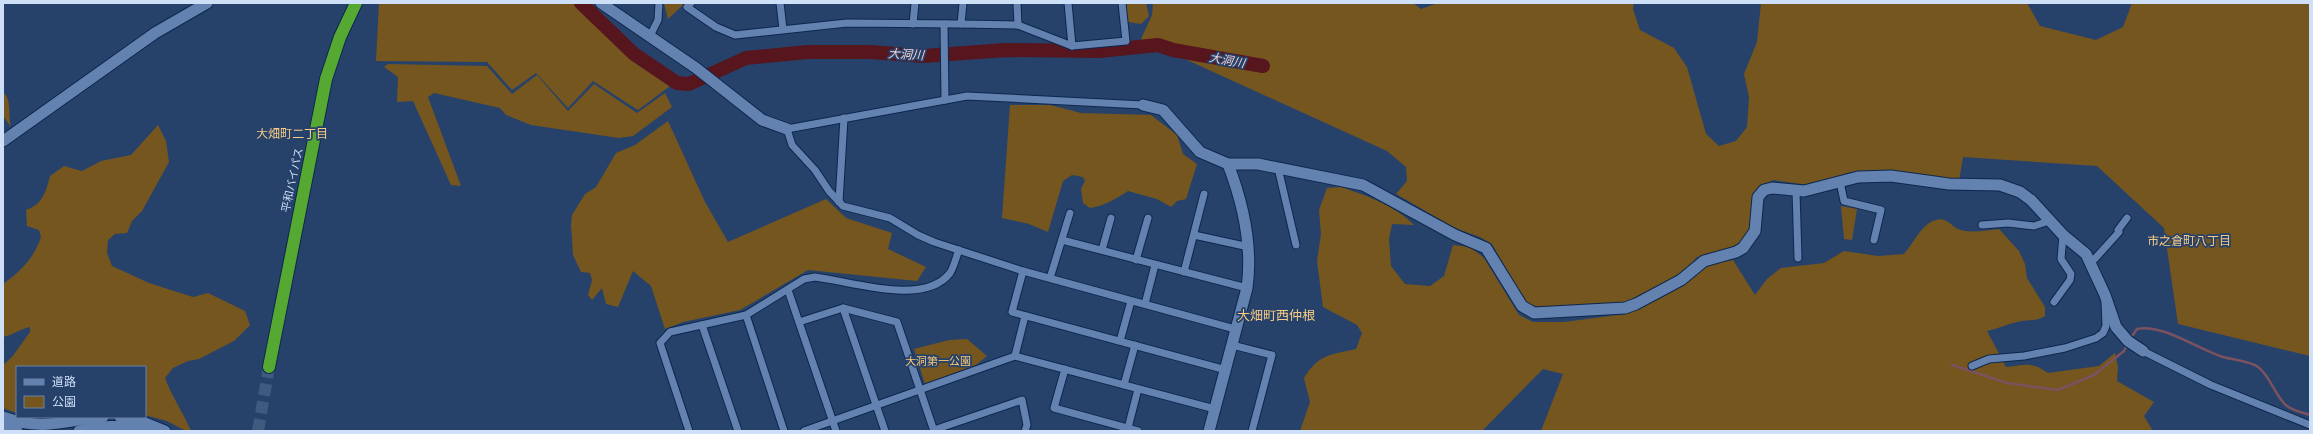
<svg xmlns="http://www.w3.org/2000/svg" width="2313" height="434" font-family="'PT Sans Narrow','Noto Sans JP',sans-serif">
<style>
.green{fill:#76561f}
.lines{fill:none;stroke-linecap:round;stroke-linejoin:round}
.stream{stroke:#7b525f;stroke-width:2.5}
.river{stroke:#57151d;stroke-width:14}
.highway-tunnel{stroke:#3f5a7f;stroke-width:12;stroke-dasharray:12 6;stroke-linecap:butt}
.street-casing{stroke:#0d274d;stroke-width:9}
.secondary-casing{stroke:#0d274d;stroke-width:13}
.highway-casing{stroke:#0d274d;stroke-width:14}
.street{stroke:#6482b0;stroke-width:7}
.secondary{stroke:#6482b0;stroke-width:11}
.highway{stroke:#55a933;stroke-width:12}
.labels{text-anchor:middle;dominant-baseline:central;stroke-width:3.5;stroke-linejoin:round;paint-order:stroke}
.street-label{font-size:11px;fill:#cedff8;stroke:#26426a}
.park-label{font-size:11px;fill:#fac877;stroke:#26426a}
.water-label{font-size:12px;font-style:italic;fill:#f1cfcf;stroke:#26426a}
.neighbourhood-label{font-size:12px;fill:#f7cb86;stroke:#26426a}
.quarter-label{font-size:13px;fill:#f7cb86;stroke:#26426a}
</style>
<rect width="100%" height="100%" fill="#26426a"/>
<g class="green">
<path d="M379,3H576L630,54L670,86L638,110L593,81L568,108L536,73L512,90L487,62L376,61Z"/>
<path d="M664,3H685L668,19Z"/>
<path d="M1125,3H1146L1149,16L1141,24L1128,22Z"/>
<path d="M1153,3H1413L1421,9L1438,3H1634L1633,9L1640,30L1674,48L1687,67L1706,134L1719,146L1736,141L1747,127L1749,97L1744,74L1757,42L1761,3H2027L2040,26L2096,40L2123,27L2132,3H2310V356L2178,324L2164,228L2097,166L1963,157L1959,181L1876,171L1851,172L1808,185L1773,180L1758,189L1749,232L1739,245L1728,251L1697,257L1682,274L1624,303L1542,308L1526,303L1492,244L1480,237L1455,228L1396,194L1407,181L1406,167L1387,151L1141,39L1152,15Z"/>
<path d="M388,64L487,66L512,94L537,75L568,111L594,84L637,113L665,93L672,107L633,136L619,138L531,125L506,115L500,108L434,93L428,97L461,186L451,185L413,101L397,102L398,77L384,67Z"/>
<path d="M3,92C12,99 8,117 11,127L3,116Z"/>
<path d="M1010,105H1050L1081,113L1151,115L1177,135L1183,154L1197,164L1186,199L1177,201L1171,207L1157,199L1128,191C1116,199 1104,206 1090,208L1083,203L1081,189L1085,181L1083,177L1072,175L1063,181L1048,232L1029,224L1002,218Z"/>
<path d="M668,121L705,202L728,242L826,199L846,218L892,233L888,249L926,267L917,281L808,270L740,310L683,322L665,329L651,286L633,271L618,307L606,304L602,288L592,300L588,295L592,280L590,273L581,272L573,255L571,225L572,215L585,194L596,187L616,153L635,145Z"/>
<path d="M158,125L166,141L169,162L142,211L132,221L127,233L115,234L108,240L107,253L112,266L149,283L193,297L208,293L245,311L250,325L234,341L199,359L188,361L173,368L165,378C172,397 183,412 191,431H186L167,421L145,415V367H17V413L3,408V365L12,357L30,332V327C20,329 13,335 3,337V284C21,271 34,258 41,237L39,230L27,226L26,210C43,204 46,192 50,176L64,166L82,171L101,161L131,155Z"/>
<path d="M1341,187C1368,196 1394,205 1414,225L1392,224L1389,239L1391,266L1405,284L1430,286L1444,276L1453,245L1470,247L1484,258L1519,315L1533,322H1564L1625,314L1681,286L1709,264L1733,260L1755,295L1767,279L1781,268L1824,263L1844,251L1878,256L1904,254C1913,244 1922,223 1936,220C1946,217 1950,225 1958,229C1970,234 1987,230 1999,229L2019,251L2025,264L2027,278L2045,307V316C2035,322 2028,319 2017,322C2007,324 1998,329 1987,331L2006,367C2026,365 2031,361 2048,373L2099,366L2115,353L2118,367L2117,381L2154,402L2144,416L2153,431H1541L1563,374L1543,369L1482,431H1300L1310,402L1304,378C1319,354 1330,355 1356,349L1362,333L1357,325L1323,307L1317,261L1321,234L1319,210L1327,188Z"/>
<path d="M1841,206L1857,209L1852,240L1844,239Z"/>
<path d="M967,339L987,356L976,365L925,384L914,349L949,340Z"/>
</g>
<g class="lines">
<g class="stream">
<path d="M2130,339L2137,329C2161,323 2198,349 2223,357C2233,360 2250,361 2258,367C2270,376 2273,391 2283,402C2289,410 2301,412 2310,415"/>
<path d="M1952,365L2007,383L2058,390L2094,375L2124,351L2127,345"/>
</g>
<path class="river" d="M581,3L634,54L677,83L689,84L746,58L807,52H870L924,56L1005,50L1099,51L1158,45L1173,50L1263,66"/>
<path class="highway-tunnel" d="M258,431L269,367"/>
<defs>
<g id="street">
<path d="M691,3L687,7L716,27L735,35L847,23L961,24L1018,25L1072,46L1126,41L1122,3"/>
<path d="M780,3L783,29"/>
<path d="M1017,3L1018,25"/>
<path d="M1068,3L1072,46"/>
<path d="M913,24L915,3"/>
<path d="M944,24L945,100"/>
<path d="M961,24L963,3"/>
<path d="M650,36L658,20L659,3"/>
<path d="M1143,105L967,96L787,129L792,145L815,170L829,191L843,206L890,218L918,235L934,242L1023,271L1235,329"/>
<path d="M1278,168L1296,245"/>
<path d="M1840,182L1844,201L1881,210L1874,240"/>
<path d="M1796,191L1798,258"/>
<path d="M839,202L844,118"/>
<path d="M1982,225L2008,223L2034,226L2049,221"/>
<path d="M1194,235L1249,247"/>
<path d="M1062,240L1247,288"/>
<path d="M1102,250L1111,218"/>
<path d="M1136,260L1148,218"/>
<path d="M2091,263L2119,232L2118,230L2127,218"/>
<path d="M1023,271L1012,312L1226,370"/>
<path d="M1184,272L1204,194"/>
<path d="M1050,278L1070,213"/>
<path d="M788,290L836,431"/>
<path d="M2054,302L2070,280L2071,274L2061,259L2063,235"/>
<path d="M1145,304L1155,265"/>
<path d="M843,308L885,431"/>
<path d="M746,315L784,431"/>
<path d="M799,322L843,308L897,322L934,431"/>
<path d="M702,325L738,431"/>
<path d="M1120,341L1131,301"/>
<path d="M1232,345L1272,355L1252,431"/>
<path d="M2143,351L2211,385L2310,425"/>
<path d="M1015,356L1025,316"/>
<path d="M1972,366L1989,359L2024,356L2065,348L2096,338L2103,333L2106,326L2105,301"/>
<path d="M1065,369L1054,408L1138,431"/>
<path d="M1124,385L1135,345"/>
<path d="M1128,428L1138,389"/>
<path d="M934,430L1022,400L1027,425L1025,431"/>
<path d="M689,431L660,343L670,332L746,315L804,279L815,277C850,281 924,307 950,273C954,267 956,257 959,250"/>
<path d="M804,431L1015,356L1215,409"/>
</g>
<g id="secondary">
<path d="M601,3L696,68L762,120L787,129"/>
<path d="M1143,105L1163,110L1200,152L1228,164H1258L1363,185L1455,235L1486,248L1522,306L1534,313L1625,308L1636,304L1681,280L1704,261L1736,252L1743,248L1755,231L1758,197L1764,190L1772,188L1804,191L1858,177L1891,176L1949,184L2000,185L2020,192L2031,200L2063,235L2086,254L2105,295L2116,327L2128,341L2143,351"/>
<path d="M3,141L155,33L207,3"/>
<path d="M3,417C45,432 62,420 103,417"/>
<path d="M120,417L133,418L165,431"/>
<path d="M3,427L17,431"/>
<path d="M79,431C101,426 120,424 142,431"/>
<path d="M1209,431L1247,288C1253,245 1243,203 1228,164"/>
</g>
<path id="highway" d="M269,367L326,79L340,37L356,3"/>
</defs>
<use href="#street" class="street-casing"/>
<use href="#secondary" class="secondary-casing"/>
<use href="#highway" class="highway-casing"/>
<use href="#street" class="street"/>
<use href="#secondary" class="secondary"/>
<use href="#highway" class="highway"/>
</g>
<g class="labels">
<g class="street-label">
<text transform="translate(292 180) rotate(-78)">平和バイパス</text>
</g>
<g class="park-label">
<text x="938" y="361">大洞第一公園</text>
</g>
<g class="water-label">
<text transform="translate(906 54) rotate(3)">大洞川</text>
<text transform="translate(1227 60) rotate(10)">大洞川</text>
</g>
<g class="neighbourhood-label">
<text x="292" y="133">大畑町二丁目</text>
<text x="2189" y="240">市之倉町八丁目</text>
</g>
<g class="quarter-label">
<text x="1276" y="315">大畑町西仲根</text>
</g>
</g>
<rect width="2313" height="434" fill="none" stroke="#cedff8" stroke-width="8"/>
<rect x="16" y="366" width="130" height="52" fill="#26426a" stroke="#6981a3"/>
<rect x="24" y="379" width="20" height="6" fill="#6482b0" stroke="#6981a3"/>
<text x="52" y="386" font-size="12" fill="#cedff8">道路</text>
<rect x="24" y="396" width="20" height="12" fill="#76561f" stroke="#6981a3"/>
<text x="52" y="406" font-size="12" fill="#cedff8">公園</text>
</svg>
